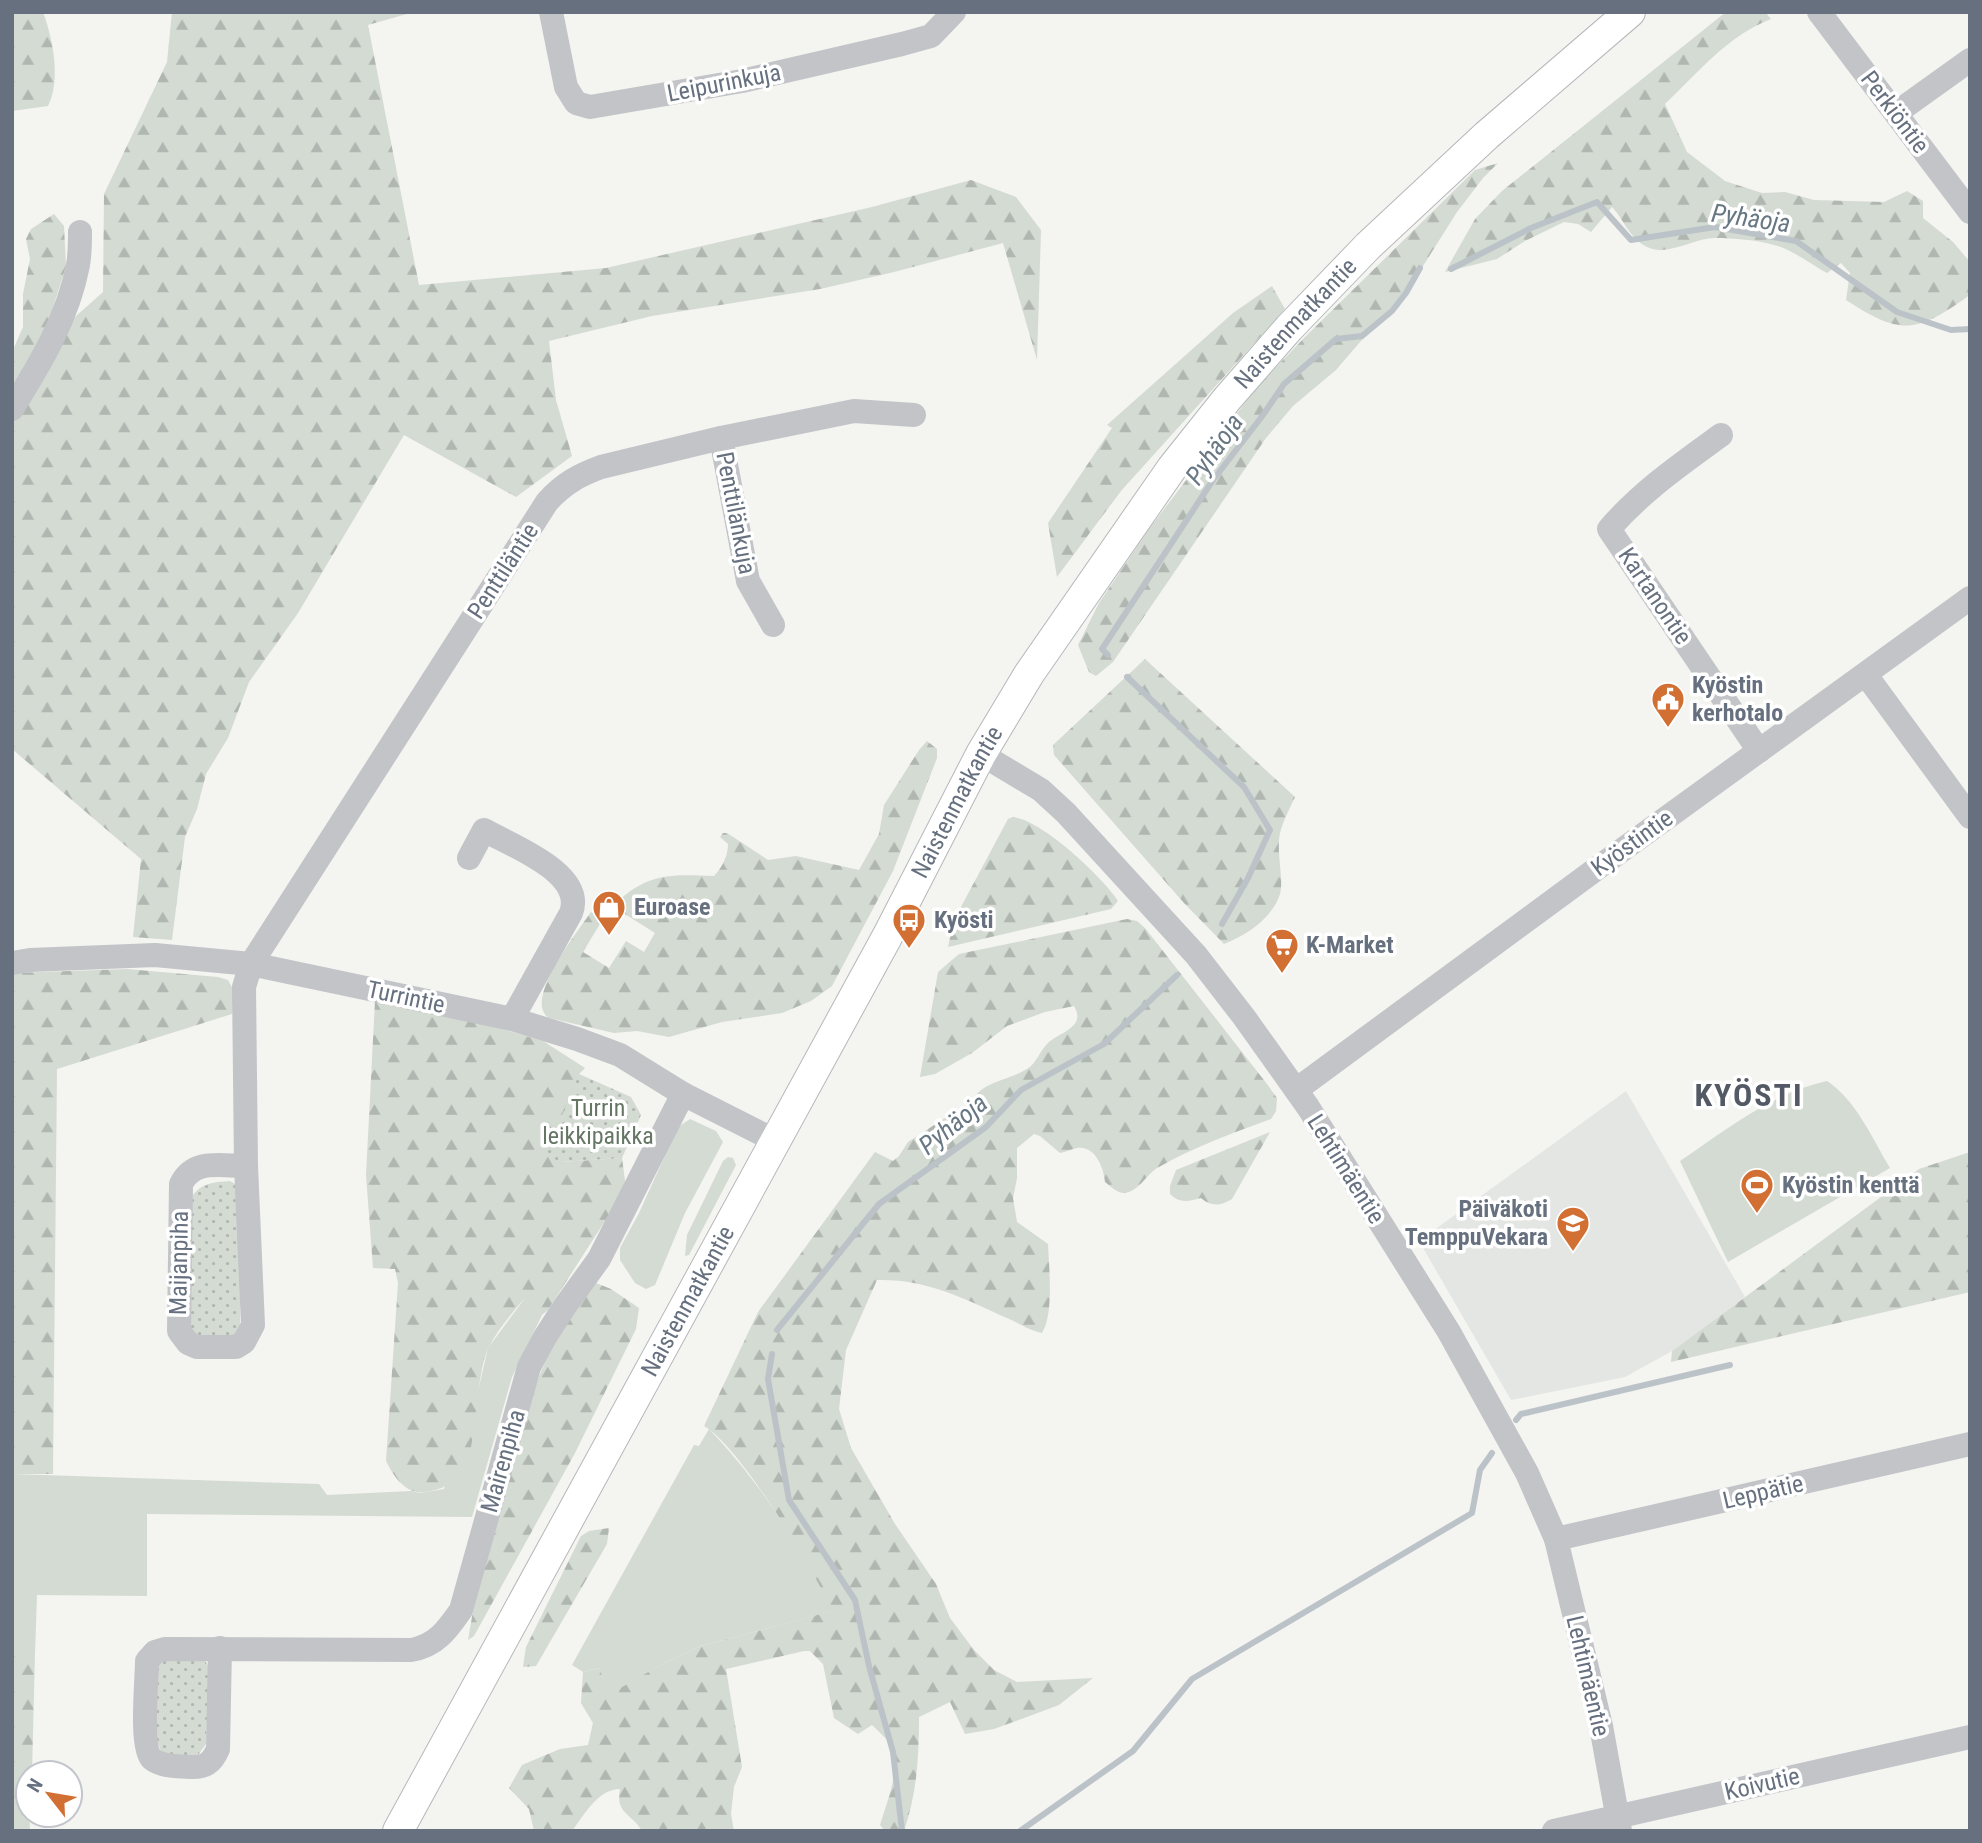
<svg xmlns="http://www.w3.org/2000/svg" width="1982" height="1843" font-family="'Roboto Condensed',sans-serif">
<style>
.built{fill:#e4e6e4}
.green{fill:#d4dbd2}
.forest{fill:url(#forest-firs)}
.park{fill:url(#park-dots)}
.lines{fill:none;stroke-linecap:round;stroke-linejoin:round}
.stream{stroke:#bcc3c8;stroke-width:6}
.major-casing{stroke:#b5b7bb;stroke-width:32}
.minor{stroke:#c2c4c8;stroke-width:24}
.major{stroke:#fff;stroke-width:30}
.labels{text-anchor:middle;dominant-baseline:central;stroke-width:7;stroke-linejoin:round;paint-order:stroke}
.street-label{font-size:24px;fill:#66707f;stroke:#fff}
.poi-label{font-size:24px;font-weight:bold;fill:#66707f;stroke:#fff;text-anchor:start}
.park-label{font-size:24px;fill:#657764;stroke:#fff}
.water-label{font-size:26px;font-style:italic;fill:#677783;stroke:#fff}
.district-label{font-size:32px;font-weight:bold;letter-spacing:2px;fill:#535a65;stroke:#fff}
</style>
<defs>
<pattern id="forest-firs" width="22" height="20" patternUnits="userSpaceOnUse" patternTransform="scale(1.75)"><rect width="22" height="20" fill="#d4dbd2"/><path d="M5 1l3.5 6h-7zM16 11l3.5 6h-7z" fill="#b0b6b0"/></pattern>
<pattern id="park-dots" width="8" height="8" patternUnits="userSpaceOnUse" patternTransform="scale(1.75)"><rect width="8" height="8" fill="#d4dbd2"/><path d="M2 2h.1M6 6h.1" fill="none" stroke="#b0b6b0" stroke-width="1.8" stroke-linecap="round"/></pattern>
</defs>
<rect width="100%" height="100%" fill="#f4f4f1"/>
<path class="built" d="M1626,1091L1745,1297L1672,1351L1625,1377L1511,1400L1419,1241Z"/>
<g class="green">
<path d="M1827,1081C1856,1100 1872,1138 1890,1168L1728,1262L1680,1161C1726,1130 1772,1093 1827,1081Z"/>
<path d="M690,1119L716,1131L723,1142L685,1213L655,1285L646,1289L635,1283L620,1260V1248L639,1213L678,1127Z"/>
<path d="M728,1157L733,1158L736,1165L689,1255L685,1256L687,1235L723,1161Z"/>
<path d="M525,1298L542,1315L512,1377L472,1517L147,1514V1596L37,1595L35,1653H12V1474L319,1484L327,1495L411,1491L420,1493L444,1489L478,1391L488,1348Z"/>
<path d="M709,1429C757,1479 804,1548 833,1611L701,1646L664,1663L610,1695L599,1668L583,1672L572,1665L694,1445L699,1446Z"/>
</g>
<g class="forest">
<path d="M12,12H43C53,39 61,80 48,106L12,111Z"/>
<path d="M172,12H414L368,25L419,285L606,268L872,207L971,180L1016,197L1041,230L1037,360L1003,243L894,272L820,289L652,316L549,341L556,400L572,456L516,497L404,435L298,613L249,682L228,738L206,774L197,809L185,837L172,940L133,937L141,859L12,749V419L66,325L103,292L104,194L167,62Z"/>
<path d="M1726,12H1765L1771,19C1727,36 1698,73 1665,104L1687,152L1725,181L1762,193L1785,192L1814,200L1884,202L1907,191L1923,201V218L1953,242L1970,262V293L1967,297C1915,334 1900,335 1846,300L1850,273L1841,263L1827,273C1812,265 1790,248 1774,245C1757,240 1733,238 1715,238C1694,238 1667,257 1647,247C1629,238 1625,221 1612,207L1591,232L1578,224L1564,222L1525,241L1497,259L1445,272L1475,219L1502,191Z"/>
<path d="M1498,163L1483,178L1457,212L1406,293L1392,311L1360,342L1336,370L1293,406L1266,438L1113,662L1096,676L1089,672L1078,645L1099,603L1149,529L1257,387L1305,337L1475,170Z"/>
<path d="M54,214L64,226L66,266L46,330L12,390V352L23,327V294L30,259L26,239L31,229Z"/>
<path d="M1272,286L1285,309L1121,491L1057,577L1048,523L1112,428L1107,425L1233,313Z"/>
<path d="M1145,659L1295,797C1290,808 1283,821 1280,833C1276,851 1284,880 1280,894C1272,919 1246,935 1224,944L1184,903L1054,755L1053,745Z"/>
<path d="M927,741L937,749V758L893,871L832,986L811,1001L782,1013L722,1022L669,1037L637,1031L614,1033L549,1018C522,1001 578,931 591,912L603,919L583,952L609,968L626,941L644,952L655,933L612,906C648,873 667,874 714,876C722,868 728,856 728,844L720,837L723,833H727L768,860L796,856L859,870L879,834L884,805L919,750Z"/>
<path d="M1013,817C1043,821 1101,876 1118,901L1111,909L948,947L954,920L1008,819Z"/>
<path d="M1127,919L1137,921L1145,928L1267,1084L1277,1098L1276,1111L1271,1119C1233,1133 1194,1147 1159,1167C1147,1173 1139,1192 1124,1193C1117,1193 1110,1186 1105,1182C1104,1168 1095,1145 1077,1148C1072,1149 1066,1152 1060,1153L1040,1136L1034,1134L1017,1148V1178L1013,1198L1017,1222L1048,1244C1049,1268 1054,1314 1042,1333C1030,1331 1019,1323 1007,1318C962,1298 928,1279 877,1280L846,1350L839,1409L851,1448L895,1524L936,1584L950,1618L974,1650L994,1670L1017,1682L1093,1678L1059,1705L994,1729L965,1734L950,1702L919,1717C919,1756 917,1793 904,1831H885L880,1825C887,1801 904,1763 888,1741C883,1735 877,1730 872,1725L858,1734L834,1718L823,1664L810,1651H804L726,1669L742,1767L734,1787L731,1814L734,1831H642C632,1813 615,1814 620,1789C598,1789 584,1815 572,1831H534L529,1809L509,1788L522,1765L560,1749L588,1745L593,1723L581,1703L583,1672L599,1668L610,1694L664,1663L701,1646L832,1611C816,1572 739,1445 704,1426L758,1312L875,1152L893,1161L899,1156L908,1142L971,1101C985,1080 1008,1081 1027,1069C1037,1063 1039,1052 1047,1044C1059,1032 1087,1028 1074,1006L1045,1012L1007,1026L972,1053L935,1074L920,1077L938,972L959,954Z"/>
<path d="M127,969L218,977L228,980L234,991L232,1014L57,1069L53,1474H12V973Z"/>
<path d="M375,1001L454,1015L543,1041L585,1068L579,1074L560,1162L622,1158L626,1188L548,1310L542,1315L524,1299C512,1313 498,1329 489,1347C474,1376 478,1452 462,1472C451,1485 441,1490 425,1492C406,1495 394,1477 386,1461L398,1283L395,1269L373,1268L366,1175Z"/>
<path d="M1270,1132L1232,1199C1221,1206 1211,1207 1201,1198C1189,1201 1180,1204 1170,1194V1186L1176,1170Z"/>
<path d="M1970,1152V1292L1671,1362L1672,1351L1919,1169Z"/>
<path d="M596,1283L611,1289L639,1308L636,1329L575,1453L474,1636L468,1640L473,1611C498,1514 515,1407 567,1321C576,1307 582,1292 596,1283Z"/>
<path d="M609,1528L607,1544L536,1666L523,1667L526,1647L581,1536L589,1531Z"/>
<path d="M12,1653H35L32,1773H28L30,1831H12Z"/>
</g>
<g class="park">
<path d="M579,1074L631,1097L641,1115L622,1158L560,1162L546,1154Z"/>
<path d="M230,1181L240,1187V1326L237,1335L198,1340L188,1330L190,1200C199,1183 213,1182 230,1181Z"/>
<path d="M165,1660L205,1661L209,1667L206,1744L195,1759L163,1756L152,1730L158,1664Z"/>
</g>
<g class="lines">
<g class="stream">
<path d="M1451,269L1531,228L1597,202L1631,240L1715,227L1796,241L1897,312L1951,330L1970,329"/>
<path d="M1108,655L1102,649L1213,480L1263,415L1284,384L1336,339L1362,336L1392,311L1406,293L1420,268"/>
<path d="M1127,677L1244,787L1270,830L1248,878L1222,924"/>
<path d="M777,1330L879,1204L986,1127L1021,1090L1104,1044L1177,975"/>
<path d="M772,1354L768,1379L789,1500L855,1600L869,1666L893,1752L902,1831"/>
<path d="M1516,1420L1521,1414L1730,1365"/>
<path d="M1020,1831L1133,1751L1192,1679L1472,1513L1480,1470L1492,1453"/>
</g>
<defs>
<g id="major">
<path id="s1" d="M398,1831L887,937L981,754L1029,674L1172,468L1227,399L1289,328L1368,246L1487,135L1630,12"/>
</g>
</defs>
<use href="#major" class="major-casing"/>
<g class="minor">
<path d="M551,12L566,87L576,103L590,107L742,81L902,44L931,36L954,12"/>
<path d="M1819,12L1970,212"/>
<path d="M1896,113L1970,60"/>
<path d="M12,409C40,364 68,318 78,265C80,254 80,242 80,232"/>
<path d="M1721,435C1681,464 1642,491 1609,529L1759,751"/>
<path d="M721,438L748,581L773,625"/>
<path d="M1866,675L1970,817"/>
<path d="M981,754L1041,790L1066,813L1196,955L1244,1017L1308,1107L1449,1332L1527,1473L1556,1539L1601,1726L1620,1831"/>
<path d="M469,858L484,830C512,846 586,873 571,913L512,1019"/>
<path d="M12,963L30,960L155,955L251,964L512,1019L577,1039L620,1055L683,1094L774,1140"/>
<path d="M1296,1090L1607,861L1970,598"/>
<path d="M246,1166C221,1166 194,1158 181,1184L179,1331L188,1343L197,1347H236L244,1342L253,1325L246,1166L244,987L251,964L547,502C563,484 579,475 601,467L721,438L854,411L914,415"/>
<path d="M1556,1539L1970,1444"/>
<path d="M220,1648L218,1749C212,1763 205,1768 189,1767C177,1766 162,1767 152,1759C140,1748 147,1679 147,1661L155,1652L165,1649L411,1650C436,1646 447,1630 461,1610L529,1367L545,1337L565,1306L599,1259L683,1094"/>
<path d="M1554,1831L1970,1737"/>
</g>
<use href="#major" class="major"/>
</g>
<defs>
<symbol id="civic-pin" viewBox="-11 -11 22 30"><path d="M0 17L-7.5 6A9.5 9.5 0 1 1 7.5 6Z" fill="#d26f33" stroke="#fff"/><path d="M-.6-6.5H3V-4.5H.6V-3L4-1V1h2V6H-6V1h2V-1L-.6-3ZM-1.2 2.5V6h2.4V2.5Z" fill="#fff"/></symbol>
<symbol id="shop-pin" viewBox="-11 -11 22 30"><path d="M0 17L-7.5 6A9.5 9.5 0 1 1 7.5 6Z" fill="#d26f33" stroke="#fff"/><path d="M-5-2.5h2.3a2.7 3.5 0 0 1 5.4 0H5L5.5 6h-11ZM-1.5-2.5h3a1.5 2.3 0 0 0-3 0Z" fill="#fff"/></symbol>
<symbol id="bus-pin" viewBox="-11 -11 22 30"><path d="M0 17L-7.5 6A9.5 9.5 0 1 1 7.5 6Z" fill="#d26f33" stroke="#fff"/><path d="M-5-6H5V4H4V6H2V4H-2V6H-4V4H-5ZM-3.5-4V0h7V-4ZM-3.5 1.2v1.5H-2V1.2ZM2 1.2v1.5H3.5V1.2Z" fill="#fff"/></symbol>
<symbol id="supermarket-pin" viewBox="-11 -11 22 30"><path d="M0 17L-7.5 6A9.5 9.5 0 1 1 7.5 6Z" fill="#d26f33" stroke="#fff"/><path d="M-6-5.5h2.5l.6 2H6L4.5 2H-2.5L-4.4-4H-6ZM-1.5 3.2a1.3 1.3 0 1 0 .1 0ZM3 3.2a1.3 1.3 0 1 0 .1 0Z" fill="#fff"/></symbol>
<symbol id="stadium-pin" viewBox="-11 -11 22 30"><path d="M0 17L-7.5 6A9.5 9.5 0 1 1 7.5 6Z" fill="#d26f33" stroke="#fff"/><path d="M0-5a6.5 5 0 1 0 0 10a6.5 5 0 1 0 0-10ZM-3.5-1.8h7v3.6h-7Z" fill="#fff"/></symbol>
<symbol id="school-pin" viewBox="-11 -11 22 30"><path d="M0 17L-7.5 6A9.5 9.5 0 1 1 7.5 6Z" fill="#d26f33" stroke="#fff"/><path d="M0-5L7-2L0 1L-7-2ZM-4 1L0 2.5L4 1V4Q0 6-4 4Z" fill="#fff"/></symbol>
</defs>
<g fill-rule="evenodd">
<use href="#civic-pin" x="1649" y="680" width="38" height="52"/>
<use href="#shop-pin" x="590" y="888" width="38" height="52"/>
<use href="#bus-pin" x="890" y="901" width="38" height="52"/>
<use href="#supermarket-pin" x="1263" y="926" width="38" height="52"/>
<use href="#stadium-pin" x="1738" y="1166" width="38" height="52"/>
<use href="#school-pin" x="1554" y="1204" width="38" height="52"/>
</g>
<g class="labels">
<g class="street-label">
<text transform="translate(724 83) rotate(-11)">Leipurinkuja</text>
<text transform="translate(1895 112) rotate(53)">Perkiöntie</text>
<text stroke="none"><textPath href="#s1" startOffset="1759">Naistenmatkantie</textPath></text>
<text transform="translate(736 513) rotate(79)">Penttilänkuja</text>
<text transform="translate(503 571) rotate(-57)">Penttiläntie</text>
<text transform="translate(1655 596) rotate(56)">Kartanontie</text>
<text stroke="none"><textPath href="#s1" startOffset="1171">Naistenmatkantie</textPath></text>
<text transform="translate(1632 843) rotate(-36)">Kyöstintie</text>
<text transform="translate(406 997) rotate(12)">Turrintie</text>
<text transform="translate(1346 1169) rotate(58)">Lehtimäentie</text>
<text transform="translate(179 1263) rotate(-89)">Maijanpiha</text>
<text stroke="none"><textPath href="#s1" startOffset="604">Naistenmatkantie</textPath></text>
<text transform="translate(503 1461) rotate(-74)">Mairenpiha</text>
<text transform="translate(1763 1492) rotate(-13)">Leppätie</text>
<text transform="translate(1588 1676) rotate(77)">Lehtimäentie</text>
<text transform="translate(1762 1784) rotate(-13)">Koivutie</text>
</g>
<g class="poi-label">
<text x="1692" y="685">Kyöstin<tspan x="1692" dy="28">kerhotalo</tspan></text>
<text x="634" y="907">Euroase</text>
<text x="934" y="920">Kyösti</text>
<text x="1306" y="945">K-Market</text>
<text x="1782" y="1185">Kyöstin kenttä</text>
<text x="1548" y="1209" text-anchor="end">Päiväkoti<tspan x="1548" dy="28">TemppuVekara</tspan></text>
</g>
<g class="park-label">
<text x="598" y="1108">Turrin<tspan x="598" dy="28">leikkipaikka</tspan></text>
</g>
<g class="water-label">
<text transform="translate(1751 218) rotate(8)">Pyhäoja</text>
<text transform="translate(1214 449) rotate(-55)">Pyhäoja</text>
<text transform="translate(953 1124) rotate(-39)">Pyhäoja</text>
</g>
<g class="district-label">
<text x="1749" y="1095">KYÖSTI</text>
</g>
</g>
<rect width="1982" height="1843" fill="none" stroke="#66707f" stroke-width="28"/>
<g transform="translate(49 1794) rotate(301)"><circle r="33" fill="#ffffff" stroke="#c2c6cc" stroke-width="2"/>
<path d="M0-5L12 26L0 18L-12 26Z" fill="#d26f33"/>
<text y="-10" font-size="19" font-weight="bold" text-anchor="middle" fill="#66707f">N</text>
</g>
</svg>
